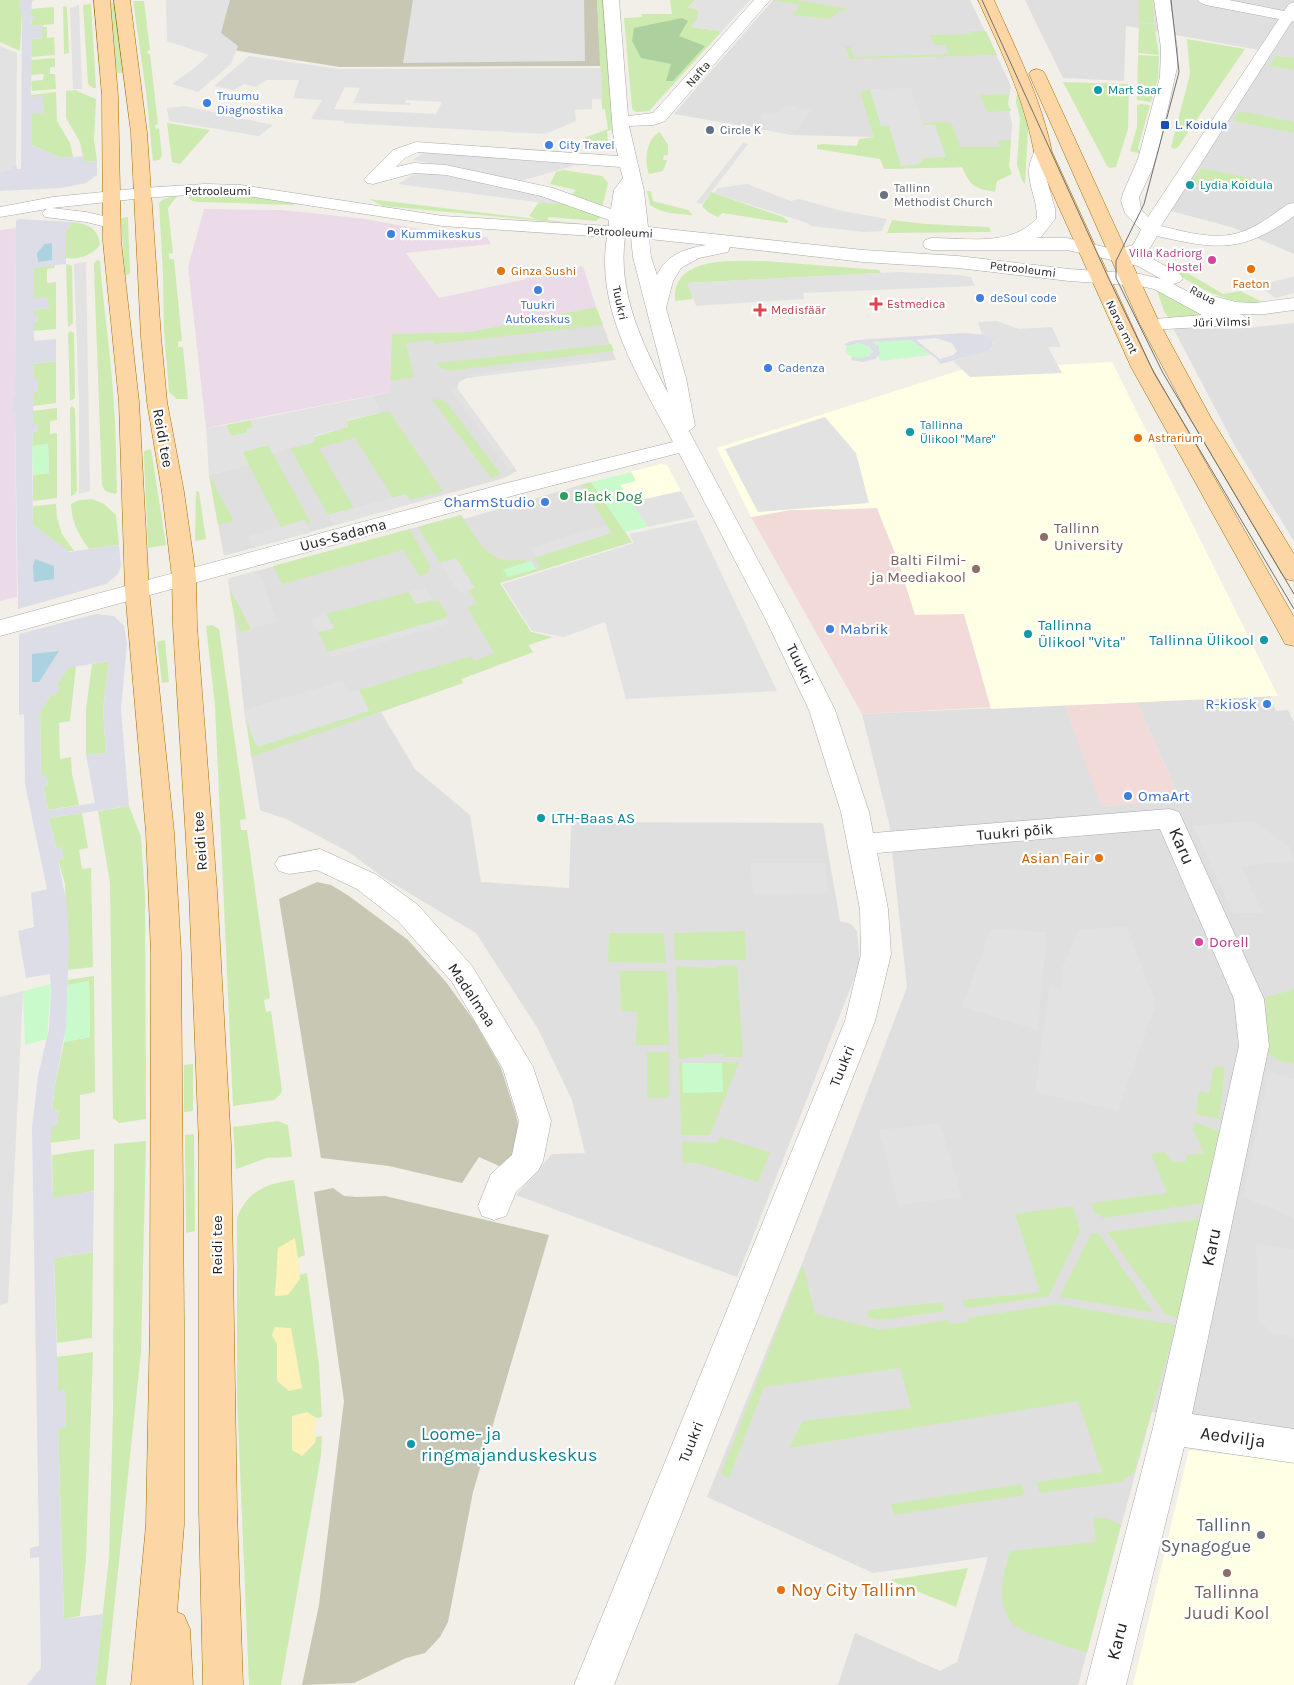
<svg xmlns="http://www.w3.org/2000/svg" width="1294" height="1685" font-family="Karla,sans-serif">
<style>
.residential{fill:#e0dfdf}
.commercial{fill:#f2dad9}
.industrial{fill:#ebdbe8}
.education{fill:#ffffe5}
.construction{fill:#c7c7b4}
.grass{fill:#cdebb0}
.forest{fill:#add19e}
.sand{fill:#fff1ba}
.park{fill:#c8facc}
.parking{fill:#e2e2e2;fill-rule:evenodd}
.plaza{fill:#dddde8;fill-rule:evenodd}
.water{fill:#aad3df}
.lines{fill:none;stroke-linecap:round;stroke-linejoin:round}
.minor-casing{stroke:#a9a9a9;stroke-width:1}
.major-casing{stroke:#a06b00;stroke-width:1}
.minor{fill:#fff;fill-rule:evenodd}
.major{fill:#fcd6a4;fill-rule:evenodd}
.tram{stroke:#707070;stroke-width:1}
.culture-dot{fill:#0f9aa8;stroke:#fff;stroke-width:2}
.shop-dot{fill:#3f7fe0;stroke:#fff;stroke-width:2}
.transit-dot{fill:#1a4fb4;stroke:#fff;stroke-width:2}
.service-dot{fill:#5c6f8a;stroke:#fff;stroke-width:2}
.worship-dot{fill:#6b7280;stroke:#fff;stroke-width:2}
.hotel-dot{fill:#d1479c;stroke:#fff;stroke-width:2}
.food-dot{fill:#e8710a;stroke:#fff;stroke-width:2}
.health-dot{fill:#e0444e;stroke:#fff;stroke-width:2}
.leisure-dot{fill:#2e9e5b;stroke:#fff;stroke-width:2}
.education-dot{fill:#8d6e63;stroke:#fff;stroke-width:2}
.labels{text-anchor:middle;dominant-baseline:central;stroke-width:4.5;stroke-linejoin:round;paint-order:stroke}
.far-street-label{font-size:12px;fill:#222;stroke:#fff}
.far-culture-label{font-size:12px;fill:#0d838f;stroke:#fff;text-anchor:start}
.far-shop-label{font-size:12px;fill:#366cbe;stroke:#fff;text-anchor:start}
.far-transit-label{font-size:12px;fill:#164399;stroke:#fff;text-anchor:start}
.far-service-label{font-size:12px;fill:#4e5e75;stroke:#fff;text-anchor:start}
.far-worship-label{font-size:12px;fill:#5b616d;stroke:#fff;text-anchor:start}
.far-hotel-label{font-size:12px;fill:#b23c85;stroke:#fff;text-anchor:end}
.far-food-label{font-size:12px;fill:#c56008;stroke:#fff;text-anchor:start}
.far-health-label{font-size:12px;fill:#be3a42;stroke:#fff;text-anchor:start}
.street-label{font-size:15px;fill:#222;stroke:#fff}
.leisure-label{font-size:15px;fill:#27864d;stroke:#fff;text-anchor:start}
.shop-label{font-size:15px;fill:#366cbe;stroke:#fff;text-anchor:end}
.education-label{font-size:15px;fill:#785e54;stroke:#fff;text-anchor:start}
.culture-label{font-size:15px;fill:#0d838f;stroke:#fff;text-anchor:start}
.food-label{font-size:15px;fill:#c56008;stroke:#fff;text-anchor:end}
.hotel-label{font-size:15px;fill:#b23c85;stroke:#fff;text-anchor:start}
.near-street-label{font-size:18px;fill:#222;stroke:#fff}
.near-culture-label{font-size:18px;fill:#0d838f;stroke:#fff;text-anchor:start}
.near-worship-label{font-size:18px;fill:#5b616d;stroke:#fff;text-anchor:end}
.near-food-label{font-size:18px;fill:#c56008;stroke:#fff;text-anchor:start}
.near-education-label{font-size:18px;fill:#785e54;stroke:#fff}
</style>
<rect width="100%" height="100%" fill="#f2efe9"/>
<g class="residential">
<path d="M773,0H970L1011,86L1008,104L1012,124L1009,166L884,169L874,137L793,135L674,114Z"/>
<path d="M1025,0H1294V254L1234,228L1164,209L1270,52L1126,26L1124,81L1063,78Z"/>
<path d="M596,307L616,360L510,371L467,378L459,382L457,388L517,471L504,478L224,556L209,475L248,465L268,445L272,453L290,448L380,413L372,396L390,392L392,334L470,332Z"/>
<path d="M1294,323V541L1235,446L1173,328L1234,329Z"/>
<path d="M591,482L632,542L499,583L531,632L552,637L528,645L533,652L461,679L463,683L381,712L415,769L470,815L481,882L569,888L571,822L823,823L840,921L851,924L857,931L860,964L737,1277L516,1195L552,1154L585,1153L572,1100L538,1029L476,933L387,880L347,851L286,819L260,810L244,710L234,615L228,579L461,515L464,519Z"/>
<path d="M1270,696L1276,711L1288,710L1294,722V1430L1152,1412L1078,1685H838L855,1633L940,1671L957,1662L988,1557L873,1573L707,1497L805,1256L907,987L889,823L862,714L1065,705L1102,806L1180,800L1137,702Z"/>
</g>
<g class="commercial">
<path d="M830,508L831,510L877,508L897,558L964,613L991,707L862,714L751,517L790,510Z"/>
<path d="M1137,702L1180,800L1101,806L1065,705Z"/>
</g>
<g class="industrial">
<path d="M204,209L282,210L312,213L365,219L436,232L487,237L491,244L406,253L439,298L526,279V277L583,266L596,307L470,332L392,334L390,392L206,428L188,267Z"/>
<path d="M16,228L15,397L13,414L15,413L17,597L0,601V230Z"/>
</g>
<g class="education">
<path d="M1112,362L1278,696L991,709L964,614L915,615L897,558L877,508L790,510L751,517L717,448L961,370Z"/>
<path d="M661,464L667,465L695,517L625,532L591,482Z"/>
<path d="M1189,1450L1294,1462V1685H1133Z"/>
</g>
<g class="construction">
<path d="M166,0H597L601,66L340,67L220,48Z"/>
<path d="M317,882L331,885L349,896L408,940L446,982L475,1022L501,1068L516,1115L524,1154L506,1169L479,1157L462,1183L389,1166L321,1158L279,899Z"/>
<path d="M333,1188L344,1196L357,1197L385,1196L549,1235L473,1492L448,1622L440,1637L425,1653L406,1658L354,1683L302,1685L319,1605L344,1401L314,1192Z"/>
</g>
<g class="grass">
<path d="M0,0H19V10H22L20,51L0,42Z"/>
<path d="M597,0H603L612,130L607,131L608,143L602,148L584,138L608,129L605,110L602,109Z"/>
<path d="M670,0H695L688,7L699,10L697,19L691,27L722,31L649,111L636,112L632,109L624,18L642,17V14H672Z"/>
<path d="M772,0H796L850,9L839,11L829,19L793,15L800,5Z"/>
<path d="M1139,0H1154L1153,1L1154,23L1139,22Z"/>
<path d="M133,1H144L150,50L147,51L148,54H150L158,124L155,125L156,129L159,128L162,156L159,160L153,161L146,92Z"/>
<path d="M115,2L123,73H118L115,64L110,3Z"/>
<path d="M91,4L96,88H93L88,84L83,5Z"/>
<path d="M65,6L67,7L69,53L64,54L63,7Z"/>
<path d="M54,7V24L31,26L32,19L34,18L31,15V9Z"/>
<path d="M1139,23L1154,24L1159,55L1138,53Z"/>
<path d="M42,27H47V38L54,37L55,55L31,57L32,39L42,38Z"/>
<path d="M969,31H986L997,55L850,59L845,46H850L854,57L949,54L945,45H934L930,35L970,34Z"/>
<path d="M1187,39L1245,49L1178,147L1174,149L1171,147L1190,74Z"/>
<path d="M1138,55L1159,56L1158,78L1151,102L1137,100Z"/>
<path d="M1276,56L1294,58V70L1269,66Z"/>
<path d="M55,58V67H50V74H55L56,89L32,91L31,81L43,80L44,74L31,75V60Z"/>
<path d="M1063,82L1129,84L1128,129L1116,167L1110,168L1107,166Z"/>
<path d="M870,89L881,126H889L901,166L919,164L922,159L926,158L922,123L944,122L952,124L960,147H1000L998,140H1011L1009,166L1012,174L997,181L995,192C974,188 971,187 962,167L884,169L880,159L817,149V145L822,144L857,146L859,139L874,137L860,92Z"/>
<path d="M75,90L96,99L94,140L97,161L84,162L80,142L66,118V91Z"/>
<path d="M56,92L57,121L70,143L73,157L61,158L32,145L31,95Z"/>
<path d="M1009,94L1008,104L1011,111L987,112L980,95Z"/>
<path d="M1017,94H1021L1029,112L1025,184L1022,180L1017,165L1020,119L1016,102Z"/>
<path d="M1141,104L1150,105L1138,148L1141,154L1130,151L1137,127V105Z"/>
<path d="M1240,111L1294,122V133L1233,121Z"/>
<path d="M167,123L210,130L180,164L172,162Z"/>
<path d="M660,132L668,145V155H664L663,160H667L663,171L649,174C644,161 646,139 660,132Z"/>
<path d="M1202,168L1250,178L1251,188L1237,187L1231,191L1191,183Z"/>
<path d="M563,170L602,176L608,183L603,204L601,206L571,195L576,190L550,184L556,172Z"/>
<path d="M651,191L653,201L688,210L693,215C678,214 662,214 650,205L647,191Z"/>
<path d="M219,192L295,203L293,205L200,202L192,201L189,198L190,193Z"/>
<path d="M711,192L783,217L788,221L787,223L722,213L718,217L708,212L702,206Z"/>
<path d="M178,195L168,208L173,253L169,254V259H174L182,341L178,342V347H183L188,399H177L169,392L164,332L163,274L159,203L164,199Z"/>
<path d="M369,199L536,219L529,216L539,202L565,203L600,216V218L596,221L549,217L547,220L598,226L383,206Z"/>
<path d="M128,217L130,274L125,275L121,218Z"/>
<path d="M892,220L925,224L989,227L991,232L887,233Z"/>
<path d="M73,222C89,224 98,229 100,245C92,255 79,260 66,258V231Z"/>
<path d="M97,260L100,261C103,305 110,348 113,392C116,425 116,459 117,492L115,494L105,491L102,485L94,269V263Z"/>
<path d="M765,261L879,270L881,273L688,283L693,299L675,301C671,255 735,261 765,261Z"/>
<path d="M1171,263L1223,294L1241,291L1262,302C1227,307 1191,283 1163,265Z"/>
<path d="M66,264L72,266L73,323L69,327L68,326Z"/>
<path d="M55,265V268L47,269V283L56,282V329L34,331V322L38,321L34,316V310L48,308L34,299V268Z"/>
<path d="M1156,288L1208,316L1170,320L1164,311Z"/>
<path d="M596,307L603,325L434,344L433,340L406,343L414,377L390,381L392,334L470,332Z"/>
<path d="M71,331L74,333L75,398L70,401L68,333Z"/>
<path d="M611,344L614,351L449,371L440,368L436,363Z"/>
<path d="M56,361V403L33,406L34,392L38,391V379H34L33,364Z"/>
<path d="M437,399L445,401L500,473L498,476L491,478L432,400Z"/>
<path d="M72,406L75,409L77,490L75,494L71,496L70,408Z"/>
<path d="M57,408V420L50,421V434L57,433V498L33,501V475L49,473L48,444L32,446L33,432L38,431L33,425V411Z"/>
<path d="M389,411L443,491L410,500L406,494L393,498L355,438L319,448L354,508L328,515L290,448L315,442L313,437L348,427L346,421Z"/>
<path d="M251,420L253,426L247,433L231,436L226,425Z"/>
<path d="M268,445L311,523L307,524L304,520L281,527L242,452Z"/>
<path d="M151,449L166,545L148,548L144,458V451Z"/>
<path d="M209,475L234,521L218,525Z"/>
<path d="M591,482L632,542L500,583L531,632L552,637L528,645L533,652L461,679L463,683L251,757L247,720L252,736L369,711L359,690L471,656L474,661L494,653L467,607L477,604L469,590L474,588L456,559L440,563L418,527L461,515C479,541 488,567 525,559L526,562L503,570L509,577L541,568L534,557L612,533L581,485Z"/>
<path d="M196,491L199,492L206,539L195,541Z"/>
<path d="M92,499L104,504L116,515L119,545L89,549C78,534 72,523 71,504L79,500Z"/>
<path d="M56,504L57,518L62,534L74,551H68L33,525V506Z"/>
<path d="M410,529L430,566L428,573L420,576L403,550L282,584L273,566Z"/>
<path d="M229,587L251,629L241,632L234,615Z"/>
<path d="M409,592L416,604L438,600L447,614L446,618L328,652L318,632L334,628L326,614Z"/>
<path d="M212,625L219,629L246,819L240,820L241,830H247L270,998L264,1000L266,1012L271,1011L282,1090L280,1095L274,1100L233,1106L215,706L206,626Z"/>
<path d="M165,640L169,682L162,683L157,642Z"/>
<path d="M109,661L103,709L106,753L86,755V709L92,664Z"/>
<path d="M76,666L70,721L59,723L60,759L71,757L72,774L79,805L48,810L43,787L48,785L46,776H41L40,712L50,696H54L60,687L56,686L68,668Z"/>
<path d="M129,806L141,837L145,896L146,1119L119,1123L113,1118L110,883L98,811Z"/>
<path d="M82,813L88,848L79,850L82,869L91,868L93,967L68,970L65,884L58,860L64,858L56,848L49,818Z"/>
<path d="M745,931L746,960H675L674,933Z"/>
<path d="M609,933H664L666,963L608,962Z"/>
<path d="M737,965L743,1057H723V1054H705V1057L678,1058L676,966L717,968L718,966Z"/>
<path d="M620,971H667L669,1045H636L637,1012L621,1011Z"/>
<path d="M94,976L95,1092L80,1095V1139L51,1143V1126L57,1125L59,1110L52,1111L55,1085L64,1042L90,1037L89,981L68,985V980Z"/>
<path d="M1294,989V1064L1277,1060L1267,1051L1265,1018L1267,1013L1265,998Z"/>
<rect x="647" y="1052" width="22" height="46"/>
<path d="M739,1062L710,1135H681L679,1063Z"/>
<path d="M193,1064V1111L184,1112V1065Z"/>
<path d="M1214,1066L1225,1068L1219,1119L1196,1114L1199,1091L1209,1094Z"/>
<path d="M278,1121L288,1125L292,1157L267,1158L236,1169L233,1127Z"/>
<path d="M1195,1122L1219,1131L1203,1203L1104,1218L1095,1213L1090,1203L1167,1193L1151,1154L1165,1152C1170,1161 1175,1163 1185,1162L1187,1155L1204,1153L1193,1129Z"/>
<path d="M194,1134L195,1231L186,1233L185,1135Z"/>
<path d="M720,1137L770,1152L758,1182L698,1163H683L682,1141L716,1143Z"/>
<path d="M146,1141L141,1352L106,1685H95L109,1557L113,1412L114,1144Z"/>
<path d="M94,1149V1191L53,1199L52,1155Z"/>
<path d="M294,1180L305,1255L298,1258L295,1238L300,1279V1275L307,1273L319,1365L322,1417L316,1418L307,1412L315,1443L316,1437L322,1436L321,1455L281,1685H249L237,1397V1218C247,1191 267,1183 294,1180Z"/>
<path d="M1073,1206L1080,1231L1049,1296L969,1308L964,1306L962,1300L1040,1292L1015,1214Z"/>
<path d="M1201,1219L1178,1318L1166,1315L1107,1232Z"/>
<path d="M1095,1233L1099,1234L1152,1311L1151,1312L1061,1297V1294L1091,1234Z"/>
<path d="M93,1252L92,1338L57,1343L54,1258Z"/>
<path d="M803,1264L815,1314L881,1330L948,1320L949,1324L968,1322V1318L1058,1304L1176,1325L1134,1473L1121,1482L1040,1493L1036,1482L1102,1472L1078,1401L789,1448L803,1421L911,1408L900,1368L764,1387L729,1478L721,1474Z"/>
<path d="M942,1302L945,1311L881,1320L869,1318L867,1310Z"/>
<path d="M93,1352L86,1559L80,1616L64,1619L58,1428L66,1426L65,1390L58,1392L57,1357Z"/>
<path d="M1021,1484L1025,1495L894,1515L891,1504Z"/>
<path d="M1093,1517L1109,1519L1121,1525L1087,1653C1074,1649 1021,1632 1014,1625C995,1608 1003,1572 1010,1551L1096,1542Z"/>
<path d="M968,1568L956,1607L889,1580Z"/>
</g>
<path class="forest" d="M682,18L688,21L679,36L705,46L673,81H666L671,64L641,58L632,41L634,28Z"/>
<g class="sand">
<path d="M295,1238L300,1279L288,1295L275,1296L278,1248Z"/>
<path d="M275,1327L291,1328L302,1388L289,1391L277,1381V1344L272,1335Z"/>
<path d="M307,1412L316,1418L315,1443L302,1456L292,1450V1416Z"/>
</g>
<g class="park">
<path d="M911,340L931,355L881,361L878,357L880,350L870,342Z"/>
<path d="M859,343L867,345L873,349L872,354C863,360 851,360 845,351L847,346Z"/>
<path d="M48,444L49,473L33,475L32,446Z"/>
<path d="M631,472L636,481L620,485L648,527L625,532L591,482Z"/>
<path d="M531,561L536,569L508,577L503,570Z"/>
<path d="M89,981L90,1037L64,1042L68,985Z"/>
<path d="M51,984L47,1039L25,1045L23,991Z"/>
<path d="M682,1063H722L723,1092L683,1093Z"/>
</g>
<g class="parking">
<path d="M166,0H230L221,33L238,46L231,64L198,92L172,84L193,69L209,55L167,41Z"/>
<path d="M413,0H584L585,61L403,63Z"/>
<path d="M695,0H750L722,31L691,27L697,19L699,10L688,8Z"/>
<path d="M79,5L82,89H73L70,8Z"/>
<path d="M0,46L17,53L16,165L12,169L0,172Z"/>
<path d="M249,56L339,69L601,68L602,99H592V109L575,110L576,121L545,134L344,123V121L311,119L322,100L293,98L299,80H266L256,87L244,84L234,90L214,86ZM345,87L360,88L353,103L409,105L411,103H405L406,100L442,102L436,114L334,109Z"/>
<path d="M911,88L923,125H935L946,157L924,158L919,164L901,166L889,126H881L870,89Z"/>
<path d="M185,106L273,125L259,136L169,121L167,108Z"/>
<path d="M797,106V108L812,109L793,135L763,129L768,123L757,121L763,113L773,115L781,111L784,107Z"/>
<path d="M743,143L748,144L702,204L696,203Z"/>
<path d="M425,152L580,164L521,181L413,160Z"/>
<path d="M427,173L505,185L565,203L552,204L398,184L412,175Z"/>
<path d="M747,184L791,201L799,199L842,211L887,219L882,231L865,232L811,226L807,223L714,193L718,188Z"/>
<path d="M86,262L90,491L79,494V402L74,264Z"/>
<path d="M899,272L959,275L971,277L975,286L803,293L804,299L696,306L687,283Z"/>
<path d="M1294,276V293L1276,298L1258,286Z"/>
<path d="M997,321L1019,329L1052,327L1061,347H1048L1062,373L970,377L953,361L991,349L994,344L987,335L982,334L978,322Z"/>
<path d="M599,358L600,362L467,378L466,374Z"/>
<path d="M457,388L515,468L509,470L450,389Z"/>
<path d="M372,396L380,413L347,420L348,427L313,436L315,442L272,453L268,445L242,452L249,465L209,475L206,428L226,425L232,436L247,433V429L253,426L251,420Z"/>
<path d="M825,417L856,453L869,503L758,512L725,449Z"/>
<path d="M681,491L695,517L648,527L631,502Z"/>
<path d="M406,494L412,503L334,525L328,515Z"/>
<path d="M305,520L311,532L253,548L249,536Z"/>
<path d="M696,520L777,691L626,699L605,622L564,637L532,631L502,584L634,543L629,534Z"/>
<path d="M605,525L612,533L537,557L530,548Z"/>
<path d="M456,558L475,588L459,593L440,563Z"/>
<path d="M258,570L277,622L251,629L229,587L228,579Z"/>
<path d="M425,588L432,600L416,604L409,592Z"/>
<path d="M326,614L334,628L318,632L310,619Z"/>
<path d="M446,618L449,623L331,657L328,652Z"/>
<path d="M342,681L349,693L359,690L369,711L258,747L252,736L244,710Z"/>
<path d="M1253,821L1290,847L1294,861L1241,866L1262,913H1233L1193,826Z"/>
<path d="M750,863H826L828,893L753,894Z"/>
<path d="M1126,926L1156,1003L1118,1111L1035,1092L1049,987L1062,989V968L1079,930Z"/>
<path d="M991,929L1047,932L1038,1030L962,1007Z"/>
<path d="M23,991L8,1303L0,1305V997Z"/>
<path d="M1269,1072L1294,1079V1218L1243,1197Z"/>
<path d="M940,1123L962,1197L898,1205L879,1130Z"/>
<path d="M1256,1244L1294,1250V1337L1271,1333L1259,1320Z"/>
</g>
<g class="plaza">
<path d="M19,0H34L32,1L31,15H34L35,18L32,19L31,26L43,25L42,38L32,39L31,97L43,96L44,113L32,114V145L61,158L84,156V162L97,161V175L86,183L62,188L0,191V172L11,169L16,165L17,169H21L22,10H19Z"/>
<path d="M19,219L73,222L66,231V264L34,268V298L48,297L49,308L34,310V316L38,315V321L34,322V341L56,339V361L33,364L34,379H38V391L34,392L33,425L38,424V431L33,432L32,446L33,525L70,552L119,545L121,566L118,574L106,584L18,609L15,414H12L13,398L15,397L16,221Z"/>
<path d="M964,333L987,335L992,338L993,346L988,351L940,364L937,359L911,340L872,342L879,347L880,354L875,359L864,362L851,360L852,357L861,358L869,356L873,352L870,347L859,343L847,346L844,344L855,340ZM935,338L952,343L957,351L953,355L940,359L916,340Z"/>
<path d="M96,614L114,616L124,626L127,644L121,709L129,806L49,818L56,848L61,846L64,858L58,860L67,905L69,947L66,1027L55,1085L52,1110H59L57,1125L51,1127V1143L53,1198L94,1191L93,1252L54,1258L58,1391L65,1390L66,1427L58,1429L64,1619L103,1614L95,1685H27L41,1668L39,1557L30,1558V1548L39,1546L32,1128L38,1076L49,1029L51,989L50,974L26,978L18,931L34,927L31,893L47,889L25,784L24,714L19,715V634ZM109,661L103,709L106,753L86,755L95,803L48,810L43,787L48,785L46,775L41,776L40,712L50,696H54L61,687L56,686L68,668Z"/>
</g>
<g class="water">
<path d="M52,243V260L38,262L37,253L45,244Z"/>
<path d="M35,559L54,566V579L34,582L33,567Z"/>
<path d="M59,651L39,682H32V654Z"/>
</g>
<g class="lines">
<defs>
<g id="minor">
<path d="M603,0H619L628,116L653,113L754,0H770L665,121L654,125L629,126L644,191L648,227L863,250L958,256L1069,269L1140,274L1161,279L1138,266L1067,250H932L925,248L923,244L925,240L932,238C967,238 1012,247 1037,218C1037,191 1019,175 1037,148L1043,147L1049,148L1052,152L1045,173L1055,209V219L1041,237L1036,238H1067L1117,250L1133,245L1141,230L1125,213L1121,201L1123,193L1138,159L1160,77L1161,48L1154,0H1170L1177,48V68L1159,147L1152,170L1139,197L1141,209L1148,217L1279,19L1206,5L1201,3L1198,0H1229L1284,11L1289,4L1294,2V22L1292,21L1161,226C1186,232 1216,241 1241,232C1258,227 1273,214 1288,204L1294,203V216C1242,253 1218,250 1157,236L1147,253L1139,255L1151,258L1180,274L1183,278L1180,282L1173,284L1208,302L1210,299L1217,297L1236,302L1255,303L1294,298V310L1265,314H1239L1243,315L1246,319L1243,323L1236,325L1150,330L1143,328L1140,324L1143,320L1202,315L1154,289L1140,286L1069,281L958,268L863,262L730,247L728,252L699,258L681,268L673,281L666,308L686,378L695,426L689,431L790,620L835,710L869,812L873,833L1169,809L1179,812L1264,999L1269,1046L1192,1414L1294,1429V1463L1184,1447L1126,1685H1086L1153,1428L1239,1046L1234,999L1160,829L877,853L888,909L891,954L875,1021L614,1685H574L845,1021L861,954L860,909L841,812L809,710L766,620L679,453L523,493L0,636V620L507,483L673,442C640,379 595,311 607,237L443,226L241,195L205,194L143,198L52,208L86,212L117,219L120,223L117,227L111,228L86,222L45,217L42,213L47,209L0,217V207L53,197L143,188L205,184L241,185L443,216L609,226V220L541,196L446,175L414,173L373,184L367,183L364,179L393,150L416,142L618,156L613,133ZM418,152L620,167L623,178L614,190L611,209L553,188L446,165L414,163L396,167L405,158ZM625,237H631L633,257L668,393C643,345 617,293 625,237ZM649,239L706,245C685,249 667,254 657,275L651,257Z"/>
<path d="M320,849L377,875L418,905L472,966L533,1067L551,1121L543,1161L538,1171L516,1192L506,1216L494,1220L482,1216L478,1206L491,1174L512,1155L519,1121L503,1069L452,982L398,921L357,889L317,870L289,874L279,871L275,864L279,857Z"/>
</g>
<g id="major">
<path d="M94,0H110L118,96L121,241L139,402L149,590L174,832L181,953L184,1323V1525L177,1612L184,1615L190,1629L193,1685H131L146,1525L150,1323L151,953L146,832L125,590L119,402L103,241L102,96Z"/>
<path d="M114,0H130L147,133L161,337L167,402L184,492L196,577L197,626L217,890L231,1145L237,1511L243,1685H203L199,1511V1145L189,890L173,626L172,577L162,492L147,402L141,337L131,133Z"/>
<path d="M978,0H994C1016,50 1041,98 1052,152L1151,367L1294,617V646L1285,644L1282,638L1131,367L1034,152C1024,98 1001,50 978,0Z"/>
<path d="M1037,69L1043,71L1045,74L1159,322L1211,418L1294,554V581L1286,579L1282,574L1190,418L1139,322L1029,74L1031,71Z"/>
</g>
</defs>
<use href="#minor" class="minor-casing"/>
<use href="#major" class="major-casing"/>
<use href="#minor" class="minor"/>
<use href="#major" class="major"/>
<g class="tram">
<path d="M982,0L1108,277L1154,373L1294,609"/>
<path d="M1171,0L1179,72L1144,204L1116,261V278L1163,373L1294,594"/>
</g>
</g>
<g class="culture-dot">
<circle cx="1098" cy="90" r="5"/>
<circle cx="1190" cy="185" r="5"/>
<circle cx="910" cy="432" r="5"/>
<circle cx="1028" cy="634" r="5"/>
<circle cx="1264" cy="640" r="5"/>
<circle cx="541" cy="818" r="5"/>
<circle cx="411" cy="1444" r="5"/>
</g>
<g class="shop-dot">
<circle cx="207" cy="103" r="5"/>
<circle cx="549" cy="145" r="5"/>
<circle cx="391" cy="234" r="5"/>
<circle cx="538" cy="290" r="5"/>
<circle cx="980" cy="298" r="5"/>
<circle cx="768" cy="368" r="5"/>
<circle cx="545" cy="502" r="5"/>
<circle cx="830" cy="629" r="5"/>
<circle cx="1267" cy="704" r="5"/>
<circle cx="1128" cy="796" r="5"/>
</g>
<rect class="transit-dot" x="1160" y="120" width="10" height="10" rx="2.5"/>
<circle class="service-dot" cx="710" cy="130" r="5"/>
<g class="worship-dot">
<circle cx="884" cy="195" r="5"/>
<circle cx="1261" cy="1535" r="5"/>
</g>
<g class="hotel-dot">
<circle cx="1212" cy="260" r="5"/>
<circle cx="1199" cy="942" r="5"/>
</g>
<g class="food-dot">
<circle cx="1251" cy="269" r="5"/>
<circle cx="501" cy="271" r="5"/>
<circle cx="1138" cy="438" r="5"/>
<circle cx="1099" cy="858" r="5"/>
<circle cx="781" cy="1590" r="5"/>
</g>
<g class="health-dot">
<path d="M873.5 296.5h5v5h5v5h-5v5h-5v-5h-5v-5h5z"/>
<path d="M757.5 302.5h5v5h5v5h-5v5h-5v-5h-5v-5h5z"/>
</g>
<circle class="leisure-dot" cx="564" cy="496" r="5"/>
<g class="education-dot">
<circle cx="1044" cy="537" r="5"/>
<circle cx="976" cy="569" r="5"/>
<circle cx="1227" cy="1573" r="5"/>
</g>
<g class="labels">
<g class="far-street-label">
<text transform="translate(698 74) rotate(-49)">Nafta</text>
<text x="218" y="191">Petrooleumi</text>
<text transform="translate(620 232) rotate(3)">Petrooleumi</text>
<text transform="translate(1023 269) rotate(7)">Petrooleumi</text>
<text transform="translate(1203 295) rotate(28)">Raua</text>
<text transform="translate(620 303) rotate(78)">Tuukri</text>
<text transform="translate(1222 322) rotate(-1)">Jüri Vilmsi</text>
<text transform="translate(1122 327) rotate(64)">Narva mnt</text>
</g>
<g class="far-culture-label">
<text x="1108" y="90">Mart Saar</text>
<text x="1200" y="185">Lydia Koidula</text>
<text x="920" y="425">Tallinna<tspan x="920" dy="14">Ülikool "Mare"</tspan></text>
</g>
<g class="far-shop-label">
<text x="217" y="96">Truumu<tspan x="217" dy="14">Diagnostika</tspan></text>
<text x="559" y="145">City Travel</text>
<text x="401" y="234">Kummikeskus</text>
<text x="990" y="298">deSoul code</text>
<text x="538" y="305" text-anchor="middle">Tuukri<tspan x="538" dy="14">Autokeskus</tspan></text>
<text x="778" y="368">Cadenza</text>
</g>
<g class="far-transit-label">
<text x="1175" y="125">L. Koidula</text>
</g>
<g class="far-service-label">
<text x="720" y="130">Circle K</text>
</g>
<g class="far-worship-label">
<text x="894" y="188">Tallinn<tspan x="894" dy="14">Methodist Church</tspan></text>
</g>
<g class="far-hotel-label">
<text x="1202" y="253">Villa Kadriorg<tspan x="1202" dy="14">Hostel</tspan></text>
</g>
<g class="far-food-label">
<text x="511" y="271">Ginza Sushi</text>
<text x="1251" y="284" text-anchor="middle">Faeton</text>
<text x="1148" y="438">Astrarium</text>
</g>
<g class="far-health-label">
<text x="887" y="304">Estmedica</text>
<text x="771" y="310">Medisfäär</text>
</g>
<g class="street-label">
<text transform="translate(163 438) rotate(80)">Reidi tee</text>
<text transform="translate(343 535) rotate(-15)">Uus-Sadama</text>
<text transform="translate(800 664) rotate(64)">Tuukri</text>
<text transform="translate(1015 832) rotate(-5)">Tuukri põik</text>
<text transform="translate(200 841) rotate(-94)">Reidi tee</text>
<text transform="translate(472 995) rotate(56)">Madalmaa</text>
<text transform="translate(842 1066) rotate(-68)">Tuukri</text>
<text transform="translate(217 1245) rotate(-90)">Reidi tee</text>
<text transform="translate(691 1442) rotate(-68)">Tuukri</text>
</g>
<g class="leisure-label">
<text x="574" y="496">Black Dog</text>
</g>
<g class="shop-label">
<text x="535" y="502">CharmStudio</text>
<text x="840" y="629" text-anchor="start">Mabrik</text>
<text x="1257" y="704">R-kiosk</text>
<text x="1138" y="796" text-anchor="start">OmaArt</text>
</g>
<g class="education-label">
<text x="1054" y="528">Tallinn<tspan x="1054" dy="17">University</tspan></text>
<text x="966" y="560" text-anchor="end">Balti Filmi-<tspan x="966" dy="17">ja Meediakool</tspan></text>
</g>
<g class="culture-label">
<text x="1038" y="625">Tallinna<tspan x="1038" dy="17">Ülikool "Vita"</tspan></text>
<text x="1254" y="640" text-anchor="end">Tallinna Ülikool</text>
<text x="551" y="818">LTH-Baas AS</text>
</g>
<g class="food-label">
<text x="1089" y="858">Asian Fair</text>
</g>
<g class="hotel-label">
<text x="1209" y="942">Dorell</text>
</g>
<g class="near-street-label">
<text transform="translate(1182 846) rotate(66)">Karu</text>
<text transform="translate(1211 1247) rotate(-78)">Karu</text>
<text transform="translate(1233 1437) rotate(8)">Aedvilja</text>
<text transform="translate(1117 1641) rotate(-76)">Karu</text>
</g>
<g class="near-culture-label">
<text x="421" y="1434">Loome- ja<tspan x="421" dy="21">ringmajanduskeskus</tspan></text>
</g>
<g class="near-worship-label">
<text x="1251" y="1525">Tallinn<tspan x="1251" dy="21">Synagogue</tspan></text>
</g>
<g class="near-food-label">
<text x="791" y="1590">Noy City Tallinn</text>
</g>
<g class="near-education-label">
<text x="1227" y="1592">Tallinna<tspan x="1227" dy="21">Juudi Kool</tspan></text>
</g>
</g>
</svg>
